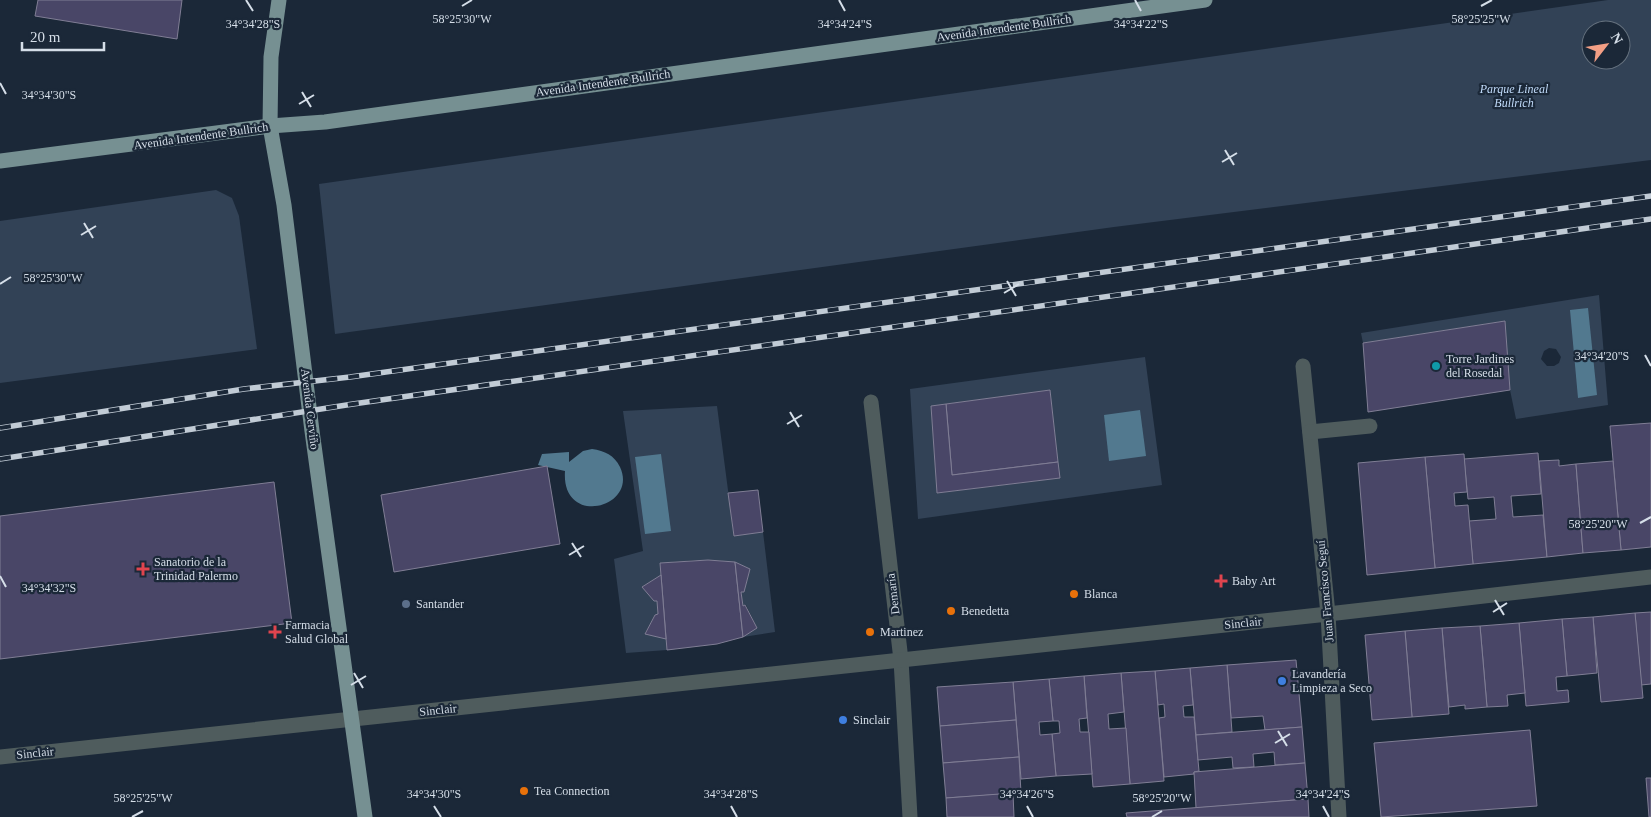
<svg xmlns="http://www.w3.org/2000/svg" width="1651" height="817" font-family="Georgia,serif">
<style>
.green{fill:#324256;fill-rule:evenodd}
.water{fill:#52798f}
.building{fill:#494667;stroke:#807e95}
.lines{fill:none;stroke-linecap:round;stroke-linejoin:round}
.minor{stroke:#4f5c5d;stroke-width:15}
.major{stroke:#769092;stroke-width:15}
.rail-casing{stroke:#c1cbd5;stroke-width:5.5}
.rail{stroke:#1b2838;stroke-width:4;stroke-dasharray:11;stroke-linecap:butt}
.ticks{fill:none;stroke:#d5dee8;stroke-width:2}
.culture-dot{fill:#0f9aa8;stroke:#1b2838;stroke-width:2}
.health-dot{fill:#e0444e;stroke:#1b2838;stroke-width:2}
.food-dot{fill:#e8710a;stroke:#1b2838;stroke-width:2}
.service-dot{fill:#5c6f8a;stroke:#1b2838;stroke-width:2}
.shop-dot{fill:#3f7fe0;stroke:#1b2838;stroke-width:2}
.labels{text-anchor:middle;dominant-baseline:central;stroke-width:4.5;stroke-linejoin:round;paint-order:stroke}
.street-label{font-size:12px;fill:#d5dee8;stroke:#1b2838}
.park-label{font-size:12px;font-style:italic;fill:#c1dbfa;stroke:#1b2838}
.poi-label{font-size:12px;fill:#d5dee8;stroke:#1b2838;text-anchor:start}
.ticks-label{font-size:12px;text-anchor:middle;fill:#d5dee8;stroke:#1b2838;stroke-width:4.5;stroke-linejoin:round;paint-order:stroke}
</style>
<rect width="100%" height="100%" fill="#1b2838"/>
<g class="green">
<path d="M1608,0H1651V160L1114,227L335,334L319,184ZM1591,30H1621V60H1591Z"/>
<path d="M216,190L232,198L239,216L257,349L0,383V221Z"/>
<path d="M1599,295L1608,405L1516,419L1510,390L1504,321L1363,343L1361,333ZM1549,348L1556,349L1561,357L1559,363L1554,366H1547L1541,359L1544,351Z"/>
<path d="M1145,357L1162,485L918,519L910,389ZM1050,390L1059,478L937,493L931,406Z"/>
<path d="M717,406L734,536L763,532L775,632L743,637L757,628L746,605L743,606L741,592H744L750,569C722,555 690,561 660,563L661,575L642,587L654,601H657L658,614L655,615L645,633L666,639L667,650L626,653L614,559L643,551L623,411Z"/>
</g>
<g class="water">
<path d="M1588,308L1597,395L1578,398L1570,310Z"/>
<path d="M1140,410L1146,456L1109,461L1104,415Z"/>
<path d="M592,449C605,451 614,455 620,467C639,508 561,528 565,471L538,465L542,454L569,452V462L583,451Z"/>
<path d="M661,454L671,531L645,534L635,457Z"/>
</g>
<g class="building">
<path d="M38,0H182L177,39L35,16Z"/>
<path d="M1505,321L1510,390L1368,412L1363,343Z"/>
<path d="M1050,390L1058,462L952,475L946,404Z"/>
<path d="M946,404L952,475L1058,462L1060,478L937,493L931,406Z"/>
<path d="M1651,423V547L1621,550L1610,426Z"/>
<path d="M1538,453L1541,494L1511,496L1513,517L1543,515L1547,557L1473,564L1469,521L1496,519L1494,497L1468,499L1464,459Z"/>
<path d="M1464,454L1467,492L1454,493L1455,506L1468,505L1473,564L1435,568L1425,457Z"/>
<path d="M1425,457L1435,568L1367,575L1358,463Z"/>
<path d="M1559,460V466L1576,464L1583,553L1547,557L1539,461Z"/>
<path d="M1613,461L1621,550L1583,553L1576,464Z"/>
<path d="M547,466L560,544L394,572L381,495Z"/>
<path d="M274,482L292,623L0,659V516Z"/>
<path d="M758,490L763,532L734,536L728,493Z"/>
<path d="M708,560L735,562L743,637L717,644L667,650L660,563Z"/>
<path d="M735,562L750,569L744,592H741L743,606L745,605L757,628L743,637Z"/>
<path d="M661,575L666,639L645,634L655,615L658,614L657,601H654L642,587Z"/>
<path d="M1651,612V684L1641,685L1635,613Z"/>
<path d="M1635,613L1643,698L1601,702L1593,617Z"/>
<path d="M1593,617L1597,673L1567,676L1562,619Z"/>
<path d="M1562,619L1567,676L1556,677L1557,691L1568,690L1569,702L1526,706L1519,623Z"/>
<path d="M1519,623L1525,693L1507,695L1508,706L1487,707L1480,626Z"/>
<path d="M1480,626L1487,707L1465,709V705L1449,707L1442,628Z"/>
<path d="M1442,628L1449,714L1412,717L1405,631Z"/>
<path d="M1405,631L1412,717L1372,720L1365,635Z"/>
<path d="M1296,660L1302,727L1265,730L1263,716L1231,718L1227,665Z"/>
<path d="M1227,665L1232,732L1196,735L1190,668Z"/>
<path d="M1190,668L1193,705L1183,706L1184,717H1194L1199,771L1194,772V774L1164,777L1159,718L1165,717L1164,704L1158,705L1155,671Z"/>
<path d="M1155,671L1164,781L1130,784L1121,673Z"/>
<path d="M1121,673L1124,712L1108,714L1109,729L1126,728L1130,784L1093,787L1084,676Z"/>
<path d="M1084,676L1087,718L1079,719L1080,732H1089L1092,774L1056,776L1052,734L1060,733L1059,721H1053L1049,679Z"/>
<path d="M1049,679L1053,721L1039,722L1040,735L1052,734L1056,776L1021,779L1013,682Z"/>
<path d="M1013,682L1016,720L940,726L937,687Z"/>
<path d="M1016,720L1019,757L943,763L940,726Z"/>
<path d="M1302,727L1305,763L1275,765L1274,752L1253,754L1254,767L1233,768L1232,757L1198,760L1196,735Z"/>
<path d="M1530,730L1537,806L1381,817L1374,743Z"/>
<path d="M1019,757L1021,793L946,798L943,763Z"/>
<path d="M1305,763L1308,799L1196,808L1194,772Z"/>
<path d="M1646,778H1651V817H1649Z"/>
<path d="M1013,793L1014,817H947L946,798Z"/>
<path d="M1308,799L1309,817H1127L1126,813Z"/>
</g>
<g class="lines">
<g class="minor">
<path d="M1303,366L1328,614L1339,817"/>
<path d="M871,402L901,660L910,817"/>
<path d="M1310,432L1370,426"/>
<path d="M0,757L1328,614L1651,577"/>
</g>
<g class="major">
<path d="M279,0L271,57L270,126L284,205L312,431L365,817"/>
<path d="M0,161L270,126L325,122L1205,0"/>
</g>
<defs>
<g id="rail">
<path d="M0,428L244,389L350,377L1651,196"/>
<path d="M0,459L353,404L1651,219"/>
</g>
</defs>
<use href="#rail" class="rail-casing"/>
<use href="#rail" class="rail"/>
</g>
<path class="ticks" d="M246,0L253,11M839,0L845,11M1135,0L1141,11M462,6L472,0M1481,6L1492,0M0,83L6,94M302,92L311,107M299,104L314,95M1225,150L1234,165M1222,162L1237,153M84,223L93,238M81,235L96,226M1007,281L1016,296M0,284L11,277M1004,293L1019,284M1645,355L1651,366M790,412L799,427M787,424L802,415M1640,523L1651,517M572,543L581,557M569,555L584,546M0,576L6,587M1495,600L1504,615M1493,612L1507,603M354,673L363,688M351,685L366,676M1278,731L1287,746M1275,743L1290,734M434,806L441,817M731,806L737,817M1027,806L1033,817M1323,806L1329,817M132,817L143,811M1152,817L1162,811"/>
<circle class="culture-dot" cx="1436" cy="366" r="5"/>
<g class="health-dot">
<path d="M140.5 561.5h5v5h5v5h-5v5h-5v-5h-5v-5h5z"/>
<path d="M1218.5 573.5h5v5h5v5h-5v5h-5v-5h-5v-5h5z"/>
<path d="M272.5 624.5h5v5h5v5h-5v5h-5v-5h-5v-5h5z"/>
</g>
<g class="food-dot">
<circle cx="1074" cy="594" r="5"/>
<circle cx="951" cy="611" r="5"/>
<circle cx="870" cy="632" r="5"/>
<circle cx="524" cy="791" r="5"/>
</g>
<circle class="service-dot" cx="406" cy="604" r="5"/>
<g class="shop-dot">
<circle cx="1282" cy="681" r="5"/>
<circle cx="843" cy="720" r="5"/>
</g>
<g class="labels">
<g class="street-label">
<text transform="translate(1004 28) rotate(-8)">Avenida Intendente Bullrich</text>
<text transform="translate(603 83) rotate(-8)">Avenida Intendente Bullrich</text>
<text transform="translate(201 136) rotate(-8)">Avenida Intendente Bullrich</text>
<text transform="translate(310 409) rotate(83)">Avenida Cerviño</text>
<text transform="translate(1325 591) rotate(-95)">Juan Francisco Seguí</text>
<text transform="translate(893 594) rotate(-97)">Demaría</text>
<text transform="translate(1243 623) rotate(-6)">Sinclair</text>
<text transform="translate(438 710) rotate(-6)">Sinclair</text>
<text transform="translate(35 753) rotate(-6)">Sinclair</text>
</g>
<g class="park-label">
<text x="1514" y="89">Parque Lineal<tspan x="1514" dy="14">Bullrich</tspan></text>
</g>
<g class="poi-label">
<text x="1446" y="359">Torre Jardines<tspan x="1446" dy="14">del Rosedal</tspan></text>
<text x="154" y="562">Sanatorio de la<tspan x="154" dy="14">Trinidad Palermo</tspan></text>
<text x="1232" y="581">Baby Art</text>
<text x="1084" y="594">Blanca</text>
<text x="416" y="604">Santander</text>
<text x="961" y="611">Benedetta</text>
<text x="285" y="625">Farmacia<tspan x="285" dy="14">Salud Global</tspan></text>
<text x="880" y="632">Martinez</text>
<text x="1292" y="674">Lavandería<tspan x="1292" dy="14">Limpieza a Seco</tspan></text>
<text x="853" y="720">Sinclair</text>
<text x="534" y="791">Tea Connection</text>
</g>
</g>
<g class="ticks-label">
<text x="1481" y="23">58°25'25"W</text>
<text x="462" y="23">58°25'30"W</text>
<text x="253" y="28">34°34'28"S</text>
<text x="845" y="28">34°34'24"S</text>
<text x="1141" y="28">34°34'22"S</text>
<text x="49" y="99">34°34'30"S</text>
<text x="53" y="282">58°25'30"W</text>
<text x="1602" y="360">34°34'20"S</text>
<text x="1598" y="528">58°25'20"W</text>
<text x="49" y="592">34°34'32"S</text>
<text x="434" y="798">34°34'30"S</text>
<text x="731" y="798">34°34'28"S</text>
<text x="1027" y="798">34°34'26"S</text>
<text x="1323" y="798">34°34'24"S</text>
<text x="143" y="802">58°25'25"W</text>
<text x="1162" y="802">58°25'20"W</text>
</g>
<g transform="translate(1606 45) rotate(59)"><circle r="24" fill="#1b2838" stroke="#65717e"/>
<path d="M0-4L9 19L0 12L-9 19Z" fill="#f39f85"/>
<text y="-8" font-size="14" font-weight="bold" text-anchor="middle" fill="#d5dee8">N</text>
</g>
<path d="M22 42v8h82v-8" fill="none" stroke="#d5dee8" stroke-width="2.5"/>
<text x="30" y="42" font-size="15" fill="#d5dee8" stroke="#1b2838" stroke-width="4" paint-order="stroke">20 m</text>
</svg>
